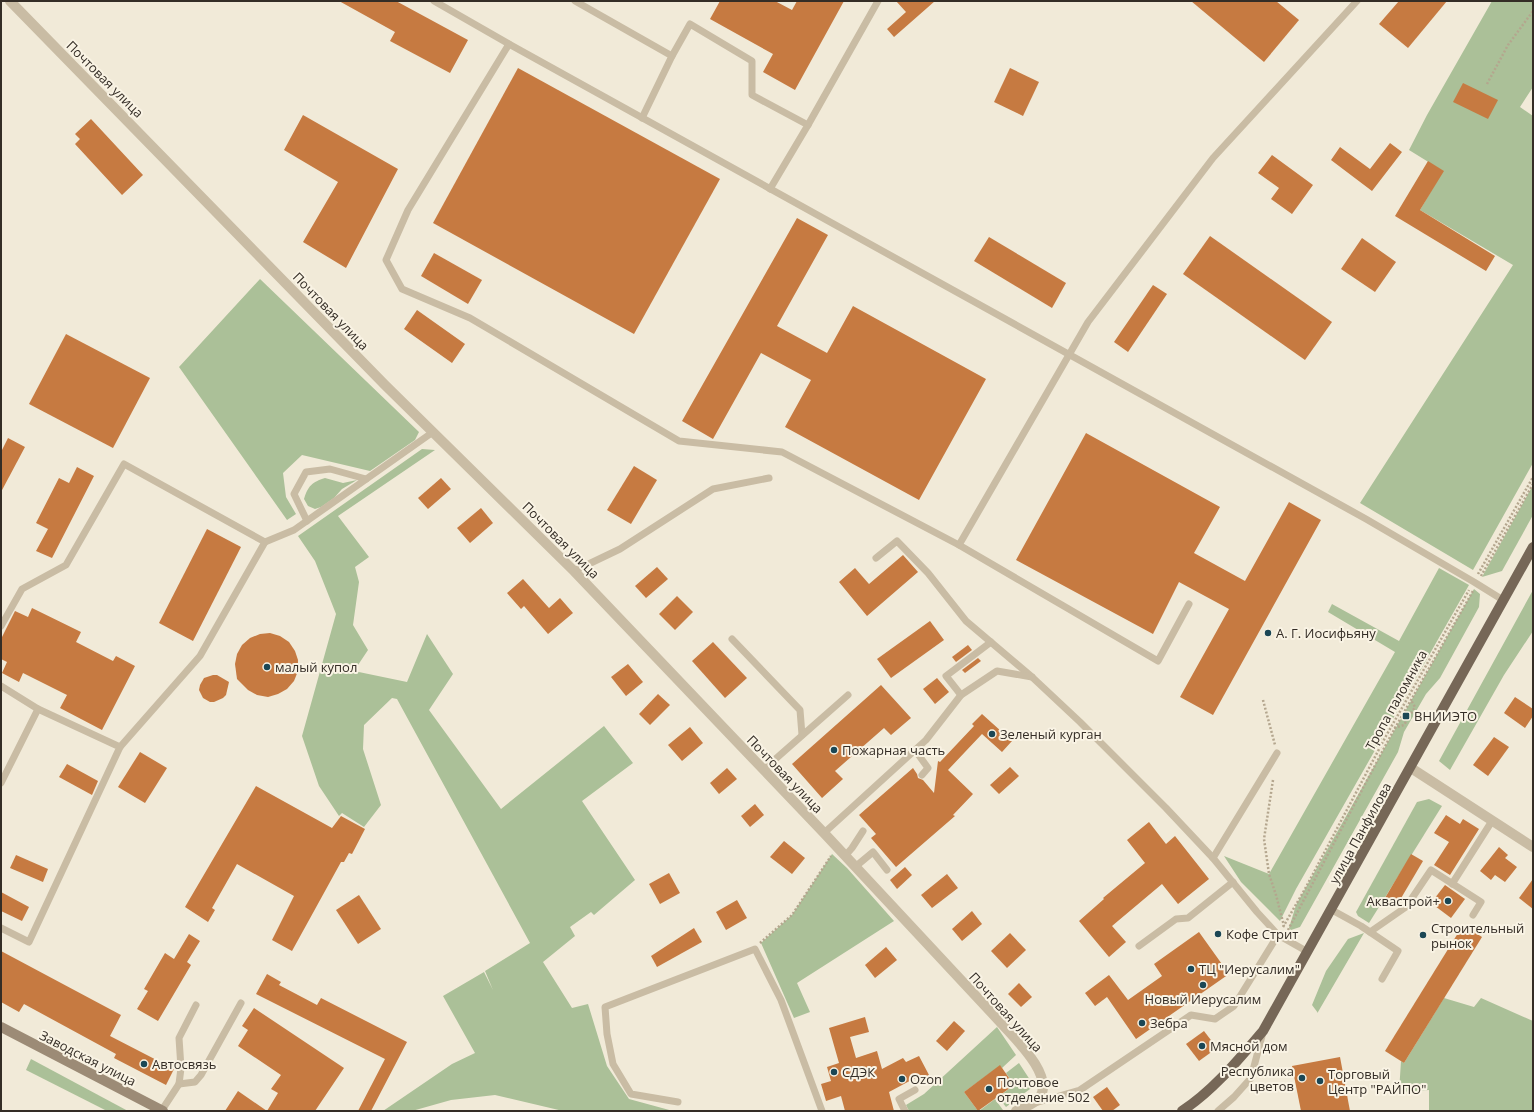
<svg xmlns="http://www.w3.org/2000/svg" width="1534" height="1112" font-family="'Open Sans',sans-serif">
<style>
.green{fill:#abc098}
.building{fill:#c67a41}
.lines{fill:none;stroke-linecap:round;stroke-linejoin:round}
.path{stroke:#b4a68e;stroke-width:2.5;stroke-dasharray:2 2;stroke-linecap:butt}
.service{stroke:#c9bca4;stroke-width:7}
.minor{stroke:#c9bca4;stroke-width:10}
.secondary{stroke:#9c8b76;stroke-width:10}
.primary{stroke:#766757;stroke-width:10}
.poi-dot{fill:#1b4755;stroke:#f9f3e4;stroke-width:1.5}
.labels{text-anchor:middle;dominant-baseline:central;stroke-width:4;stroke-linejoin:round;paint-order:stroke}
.street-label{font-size:13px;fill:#342d26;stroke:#f9f3e4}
.poi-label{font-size:13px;fill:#342d26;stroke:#f9f3e4;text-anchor:start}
</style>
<rect width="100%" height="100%" fill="#f1ead8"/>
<g class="green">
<path d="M1492,1H1533V87L1520,107L1533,116V463L1473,570L1360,503L1513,265L1420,210L1443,171L1409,150L1427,115Z"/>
<path d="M260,279L419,432L415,440L370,471L302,455L283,473L286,497L296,514L287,520L179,367Z"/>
<path d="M422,449L435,450L338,516L369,557L355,567L359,582L353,625L368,650L354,671L407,682L427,634L453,674L429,710L501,809L604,726L633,763L582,801L635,880L594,915L591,912L570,927L575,936L543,962L572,1008L588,1004L607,1066L629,1099L673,1111H563L495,1095L451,1100L412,1111H383L452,1064L475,1053L443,996L484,972L493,990L485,971L530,943L397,699L392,698L364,725L363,749L381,805L364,827L342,813L339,816L319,786L302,736L336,614L315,561L298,536Z"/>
<path d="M325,478L343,483L357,480L342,489L334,498L321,507L315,509L308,506L304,499C308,486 312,482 325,478Z"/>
<path d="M1533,485V515L1502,571L1482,577Z"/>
<path d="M1439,568L1469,585L1296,889L1280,921L1241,882L1224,856L1269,874L1395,652L1328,612L1332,604L1399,641Z"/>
<path d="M1474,589L1480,594L1479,607L1440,678L1426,694L1404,732L1398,752L1300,927L1291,930L1289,928L1296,905Z"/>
<path d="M1533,590V631L1504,675L1450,770L1439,761Z"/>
<path d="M1429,799L1442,806L1369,923L1358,916L1356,912L1417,802Z"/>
<path d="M832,854L847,868L894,921L797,983L810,1012L794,1018L761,943L792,915Z"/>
<path d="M1364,933L1318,1012V1013L1312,1005L1326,971L1348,939Z"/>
<path d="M1444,998L1474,1007L1481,998L1533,1021V1111H1429V1090L1399,1092L1401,1061L1404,1063Z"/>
<path d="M997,1027L1016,1055L1002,1068L1000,1066L964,1092L978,1111H909L906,1105L924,1094Z"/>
<path d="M31,1059L128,1111H107L26,1070Z"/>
<path d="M1019,1063L1034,1086L1006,1107L998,1097L1014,1085L1006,1073Z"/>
<path d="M995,1099L1003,1110L999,1111H979Z"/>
</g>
<g class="building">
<path d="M339,1H396L468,40L450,73L390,41L395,32Z"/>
<path d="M720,1H775L792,10L797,1H844L795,90L763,72L773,54L710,19Z"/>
<path d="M896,1H935L894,37L887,29L906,12Z"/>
<path d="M1191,1H1276L1299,20L1264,62Z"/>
<path d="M1399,1H1447L1408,48L1379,24Z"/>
<path d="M518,68L720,179L634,334L433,223Z"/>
<path d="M1010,68L1039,82L1023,116L994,102Z"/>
<path d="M1463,83L1498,100L1488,119L1453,102Z"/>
<path d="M303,115L398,169L346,268L303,242L338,182L284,150Z"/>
<path d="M91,119L143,175L122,195L75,144L80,139L75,134Z"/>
<path d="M1390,143L1402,152L1372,191L1331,160L1340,147L1370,169Z"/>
<path d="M1272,155L1313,185L1292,214L1271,199L1279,188L1258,173Z"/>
<path d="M1428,161L1444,171L1420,210L1495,256L1486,271L1395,216Z"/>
<path d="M797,218L828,235L777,326L827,353L853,306L986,379L919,500L785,427L811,380L761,353L713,439L682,421Z"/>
<path d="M1210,236L1332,322L1305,360L1183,274Z"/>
<path d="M989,237L1066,283L1052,308L974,261Z"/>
<path d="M1362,238L1396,262L1375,292L1341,269Z"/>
<path d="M434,253L482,280L468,304L421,276Z"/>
<path d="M1153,285L1167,294L1128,352L1114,342Z"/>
<path d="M417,310L465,344L452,363L404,329Z"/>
<path d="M66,334L150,378L113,448L29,404Z"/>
<path d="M1086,433L1220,507L1194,553L1245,581L1289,502L1321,520L1213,715L1180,697L1229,609L1179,582L1153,634L1016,560Z"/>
<path d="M8,438L25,447L1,492V452Z"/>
<path d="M634,466L657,480L631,524L607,510Z"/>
<path d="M77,467L94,476L52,558L36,551L48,529L36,523L59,478L69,483Z"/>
<path d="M441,478L451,489L428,509L418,498Z"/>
<path d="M481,508L493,523L470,543L457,528Z"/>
<path d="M207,529L241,547L193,641L159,623Z"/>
<path d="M903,555L918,572L867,616L839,582L855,568L869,584Z"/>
<path d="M657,567L668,579L646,598L635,586Z"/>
<path d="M523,579L549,608L560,598L573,613L548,634L524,606L521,609L507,593Z"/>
<path d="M677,596L693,612L675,630L659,614Z"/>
<path d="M32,608L81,632L76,642L113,661L116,656L135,666L102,730L60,708L67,695L23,673L19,682L2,673L7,662L1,659V639L15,611L28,617Z"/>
<path d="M930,621L944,640L891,678L877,659Z"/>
<path d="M270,633L280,636L289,642L295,651L298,660V671L294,681L287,689L278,694L268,697L257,695L248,690L237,679L235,664L237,654L242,645L250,638L260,634Z"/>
<path d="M713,642L747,678L725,698L692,661Z"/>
<path d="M968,645L972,650L956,662L952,657Z"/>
<path d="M978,658L981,661L965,673L962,670Z"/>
<path d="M628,664L643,682L626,696L611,677Z"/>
<path d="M213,675H217L229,682L226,695L223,698L214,702H210L203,698L199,690L200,685L204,678Z"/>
<path d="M937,678L949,692L935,704L923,689Z"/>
<path d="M881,685L911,718L891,735L884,728L835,771L843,779L822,798L792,764Z"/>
<path d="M658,694L670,705L650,725L639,714Z"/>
<path d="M1515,697L1533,709V716L1525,728L1504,713Z"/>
<path d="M982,714L1012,741L1002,752L982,734L948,770L973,794L953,815L955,816L896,867L871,838L876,834L859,815L913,768L917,774L918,778L923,780L934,793L938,761L940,762L974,726L972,724Z"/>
<path d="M690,727L703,743L682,761L668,745Z"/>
<path d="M1494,737L1509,747L1488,776L1473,765Z"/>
<path d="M140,752L167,768L145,803L118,787Z"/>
<path d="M67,764L98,781L92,795L59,777Z"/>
<path d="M1010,767L1019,776L999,794L990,785Z"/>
<path d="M727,768L737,779L719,794L710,783Z"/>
<path d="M256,786L332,828L341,816L365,829L352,854L349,853L344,862H341L292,951L272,940L294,896L237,864L212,908L215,910L208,922L185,907Z"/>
<path d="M755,804L764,815L750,827L741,816Z"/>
<path d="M1446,815L1460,824L1463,819L1479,829L1450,875L1434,865L1449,842L1434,833Z"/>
<path d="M1149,822L1166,844L1175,836L1209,879L1178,904L1162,884L1112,926L1126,942L1109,957L1079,921L1104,899L1103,898L1145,863L1127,840Z"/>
<path d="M784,841L805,858L792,874L770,857Z"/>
<path d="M1499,847L1508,855L1505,858L1517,867L1505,882L1495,875L1491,880L1480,871Z"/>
<path d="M1411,854L1423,861L1397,905L1385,898Z"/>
<path d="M16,855L48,869L43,882L10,868Z"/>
<path d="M905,867L912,875L897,889L890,880Z"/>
<path d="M669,873L680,893L660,904L649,884Z"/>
<path d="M947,874L958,888L932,908L921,895Z"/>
<path d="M1533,879V909L1519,898Z"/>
<path d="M1445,885L1465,899L1451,918L1431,903Z"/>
<path d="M1,892L29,907L22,921L1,911Z"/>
<path d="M359,895L381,929L358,944L336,910Z"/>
<path d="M737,900L747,918L726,930L716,912Z"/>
<path d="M972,911L982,924L962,941L952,929Z"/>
<path d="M1463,925L1482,937L1404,1063L1385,1051Z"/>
<path d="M694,928L702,942L657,967L651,956Z"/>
<path d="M1199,932L1229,974L1136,1039L1107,997L1095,1006L1085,993L1109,975L1128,1000L1162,976L1154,964Z"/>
<path d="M1010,933L1026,950L1007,968L991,951Z"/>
<path d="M189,934L200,941L187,962L191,965L158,1021L137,1009L148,991L144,989L165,953L174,959Z"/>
<path d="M886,947L897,960L875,978L865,965Z"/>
<path d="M1,951L121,1015L110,1036L174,1069L166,1085L114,1058L116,1054L24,1004L19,1012L1,1002Z"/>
<path d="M267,974L281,982L279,985L317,1005L321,998L407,1042L371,1111H358L385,1059L256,994Z"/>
<path d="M1019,983L1032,997L1021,1007L1008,994Z"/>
<path d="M254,1008L344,1068L315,1111H225L238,1091L267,1111L278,1093L271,1089L281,1075L238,1046L248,1030L242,1026Z"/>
<path d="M865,1017L869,1032L850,1037L856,1058L877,1051L882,1069L903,1058L906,1062L919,1056L929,1075L919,1080L917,1077L889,1092L894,1111H845L841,1096L826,1101L821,1084L831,1081L827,1067L839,1063L829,1028Z"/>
<path d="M954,1021L965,1031L947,1051L936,1041Z"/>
<path d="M1204,1031L1217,1048L1199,1061L1186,1044Z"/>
<path d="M1340,1057L1350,1111H1301L1292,1066Z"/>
<path d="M1000,1065L1014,1085L978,1111L964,1092Z"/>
<path d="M1107,1087L1120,1105L1112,1111H1103L1093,1097Z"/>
</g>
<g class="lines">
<g class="path">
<path d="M1487,84L1508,45L1533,11"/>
<path d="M1478,574L1533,477"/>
<path d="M1481,576L1533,484"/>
<path d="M1263,700L1275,745"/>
<path d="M1394,728L1404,725L1415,707L1411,700"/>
<path d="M1273,780L1264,839L1269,874L1276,895L1284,926"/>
<path d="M1283,927L1305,889L1386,736L1469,590"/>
<path d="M1288,930L1390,737L1473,591"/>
<path d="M760,943L792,915L831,856"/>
</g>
<g class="service">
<path d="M434,1L509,44L408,210L386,260L402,289L470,318L679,441L782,452L959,545L1088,322L1213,158L1357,1"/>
<path d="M575,1L672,56L642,118"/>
<path d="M509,44L1366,519L1474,582L1503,600"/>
<path d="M672,56L690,24L752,61V95L808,125L770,189"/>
<path d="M808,125L878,1"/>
<path d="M307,521L294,494L306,472L330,469L366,479"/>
<path d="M265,542L294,530L433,432"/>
<path d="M959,545L1158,661L1189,604"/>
<path d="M876,558L897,541L928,573L966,621L1032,677L1080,722L1166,808L1213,858L1257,912L1278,935L1308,952"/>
<path d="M574,571L620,549L713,489L769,478"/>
<path d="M1,626L22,589L66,565L124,464L265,542L200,656L120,747"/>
<path d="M732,639L800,710L802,735"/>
<path d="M1,686L38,709"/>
<path d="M961,695L946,676L991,642"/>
<path d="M915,750L928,768L922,775"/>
<path d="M763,770L848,695"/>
<path d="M1,783L38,709L120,747L29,942L1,928"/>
<path d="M824,833L926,740L961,695L997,671L1032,677"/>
<path d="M845,856L852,848L863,831"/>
<path d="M1213,858L1277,753"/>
<path d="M855,867L873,852L887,870"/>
<path d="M1452,884L1492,821"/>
<path d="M1332,910L1361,926L1398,951L1382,979"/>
<path d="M1370,932L1406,907L1431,870L1481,902L1473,915"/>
<path d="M1139,946L1176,919L1188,918L1233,882"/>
<path d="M179,1084L195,1082L201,1075L241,1003"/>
<path d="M678,1102L631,1094L613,1064L607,1034L605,1007L755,949L781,1000L822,1111"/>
<path d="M1035,1103L1080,1090L1191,1015L1215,1019L1234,1006L1278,935"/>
<path d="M162,1110L179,1084L181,1068L179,1038L196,1005"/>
<path d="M905,1111L899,1099L915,1090"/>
<path d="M1218,1111L1234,1097L1251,1078L1263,1032"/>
</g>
<g class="minor">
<path d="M10,1L385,385L574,571L824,833L1002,1024C1015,1039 1054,1075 1040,1097C1035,1104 1023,1108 1016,1111"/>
<path d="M1411,768L1533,847"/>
</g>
<path class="secondary" d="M1,1027L163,1111"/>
<path class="primary" d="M1182,1111C1214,1090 1238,1060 1263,1031L1533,547"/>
</g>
<g class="poi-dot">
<circle cx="1268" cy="633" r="4"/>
<circle cx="267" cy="667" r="4"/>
<rect x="1402" y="712" width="8" height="8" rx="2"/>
<circle cx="992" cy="734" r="4"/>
<circle cx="834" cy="750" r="4"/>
<circle cx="1448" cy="901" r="4"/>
<circle cx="1218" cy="934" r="4"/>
<circle cx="1423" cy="935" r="4"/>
<circle cx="1191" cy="969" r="4"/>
<circle cx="1203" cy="985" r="4"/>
<circle cx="1142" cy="1023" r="4"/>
<circle cx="1202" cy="1046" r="4"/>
<circle cx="144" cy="1064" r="4"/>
<circle cx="834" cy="1072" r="4"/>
<circle cx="1302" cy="1078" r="4"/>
<circle cx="902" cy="1079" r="4"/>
<circle cx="1320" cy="1081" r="4"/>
<circle cx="989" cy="1089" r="4"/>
</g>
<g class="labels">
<g class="street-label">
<text transform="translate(105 79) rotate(45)">Почтовая улица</text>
<text transform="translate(331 311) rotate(46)">Почтовая улица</text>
<text transform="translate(561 540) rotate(45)">Почтовая улица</text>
<text transform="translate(1396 700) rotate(-61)">Тропа паломника</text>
<text transform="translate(785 774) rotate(46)">Почтовая улица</text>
<text transform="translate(1360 833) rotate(-61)">улица Панфилова</text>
<text transform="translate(1006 1012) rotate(48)">Почтовая улица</text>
<text transform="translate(88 1058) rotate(27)">Заводская улица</text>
</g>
<g class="poi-label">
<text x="1276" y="633">А. Г. Иосифьяну</text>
<text x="275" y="667">малый купол</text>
<text x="1414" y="716">ВНИИЭТО</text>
<text x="1000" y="734">Зеленый курган</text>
<text x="842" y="750">Пожарная часть</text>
<text x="1440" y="901" text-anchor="end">Аквастрой+</text>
<text x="1431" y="928">Строительный<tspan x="1431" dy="15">рынок</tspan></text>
<text x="1226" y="934">Кофе Стрит</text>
<text x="1199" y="969">ТЦ "Иерусалим"</text>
<text x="1203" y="999" text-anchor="middle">Новый Иерусалим</text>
<text x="1150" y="1023">Зебра</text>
<text x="1210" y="1046">Мясной дом</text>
<text x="152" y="1064">Автосвязь</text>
<text x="1294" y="1071" text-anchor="end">Республика<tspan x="1294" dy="15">цветов</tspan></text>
<text x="842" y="1072">СДЭК</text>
<text x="1328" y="1074">Торговый<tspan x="1328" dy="15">Центр "РАЙПО"</tspan></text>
<text x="910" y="1079">Ozon</text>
<text x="997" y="1082">Почтовое<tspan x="997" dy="15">отделение 502</tspan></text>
</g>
</g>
<rect width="1534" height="1112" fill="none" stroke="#342d26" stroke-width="4"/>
</svg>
